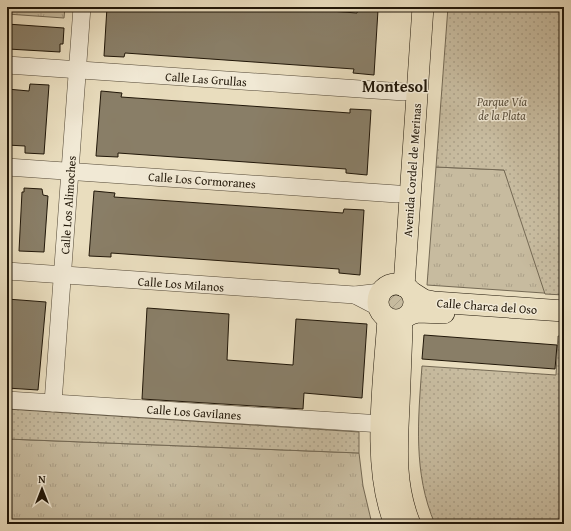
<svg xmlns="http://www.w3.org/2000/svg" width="571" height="531" font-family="'Gentium Book Plus',serif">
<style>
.grass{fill:url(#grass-tufts);stroke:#746954}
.park{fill:url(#park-dots);stroke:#746954}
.garden{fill:url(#garden-furrows);stroke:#746954}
.building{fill:#897e67;stroke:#211709}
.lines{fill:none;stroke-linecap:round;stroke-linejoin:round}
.minor-casing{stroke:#534836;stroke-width:18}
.major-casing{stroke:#211709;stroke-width:22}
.minor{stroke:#f1e9d5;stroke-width:17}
.major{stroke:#e9ddbe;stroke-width:21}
.labels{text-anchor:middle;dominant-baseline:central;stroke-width:3;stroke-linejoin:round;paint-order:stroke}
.street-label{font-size:12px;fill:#211709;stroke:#f1e9d5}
.park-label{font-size:12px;font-style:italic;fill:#5b503e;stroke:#f1e9d5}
.district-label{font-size:16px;font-weight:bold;fill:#211709;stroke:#f1e9d5}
</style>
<defs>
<pattern id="grass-tufts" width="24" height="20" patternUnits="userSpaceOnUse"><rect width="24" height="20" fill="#c7bb9f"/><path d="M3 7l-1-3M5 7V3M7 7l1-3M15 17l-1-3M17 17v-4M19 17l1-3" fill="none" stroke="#aba088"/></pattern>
<pattern id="park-dots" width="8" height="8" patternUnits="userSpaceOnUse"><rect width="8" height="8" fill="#c7bb9f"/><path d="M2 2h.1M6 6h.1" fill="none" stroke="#aba088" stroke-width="1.8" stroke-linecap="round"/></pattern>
<pattern id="garden-furrows" width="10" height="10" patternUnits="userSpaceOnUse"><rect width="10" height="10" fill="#c7bb9f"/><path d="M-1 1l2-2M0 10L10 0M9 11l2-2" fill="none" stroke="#aba088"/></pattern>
</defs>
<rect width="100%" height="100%" fill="#e9ddbe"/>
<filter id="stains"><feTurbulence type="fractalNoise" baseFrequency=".005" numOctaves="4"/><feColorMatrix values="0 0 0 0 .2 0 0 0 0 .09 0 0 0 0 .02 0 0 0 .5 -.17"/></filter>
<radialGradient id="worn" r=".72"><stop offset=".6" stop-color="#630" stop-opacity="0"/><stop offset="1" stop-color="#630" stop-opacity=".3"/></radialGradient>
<g class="grass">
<path d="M7,7H65L64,18L7,14Z"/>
<path d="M436,167L504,170L558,294L427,285Z"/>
<path d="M7,439L359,453L363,486L372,524H7Z"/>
</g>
<g class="park">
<path d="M448,7H564V295L545,294L504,170L436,167Z"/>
<path d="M558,336L564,337V524H435C413,474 418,419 422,366L556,375Z"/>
<path d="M7,409L359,432V453L7,439Z"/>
</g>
<circle class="garden" cx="396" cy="304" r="9"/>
<g class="building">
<path d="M107,7H275L357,13L358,9L378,10L374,75L353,73L354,69L125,53L124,57L104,56Z"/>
<path d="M7,24L64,28L63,44H60V52L8,49Z"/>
<path d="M30,84L49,85L44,154L25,153V146L7,145V89L29,91Z"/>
<path d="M101,91L122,93L121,97L350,113V109L371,110L367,175L346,173V169L118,153V157L96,156Z"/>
<path d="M24,188L42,189L43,195L48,196L44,252L19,251L22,192H24Z"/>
<path d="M94,191L115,193L114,197L343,213L344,209L364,210L360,275L339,273V269L111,253V257L89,256Z"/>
<path d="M7,299L46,302L38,390L7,388Z"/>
<path d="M147,308L229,314L227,360L293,365L296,319L367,324L362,398L304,393L303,409L142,399Z"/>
<path d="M424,335L557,345L555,369L422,359Z"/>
</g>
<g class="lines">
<defs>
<g id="minor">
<path d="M7,65L404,92"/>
<path d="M7,167L397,194"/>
<path d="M7,271L355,295L381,292"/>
<path d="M355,295L378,307"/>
<path d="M7,400L382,424"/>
<path d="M53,403L82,7"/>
</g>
<g id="major">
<circle cx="396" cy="302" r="18"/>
<path d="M404,286L423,7"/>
<path d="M413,293L424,300L434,302L564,311"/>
<path d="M411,314L418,312L444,313"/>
<path d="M388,319C384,381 371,467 395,524"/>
<path d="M402,329C401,354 400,380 399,406C397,447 394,485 410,524"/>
</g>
</defs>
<use href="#minor" class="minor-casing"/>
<use href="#major" class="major-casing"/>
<use href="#minor" class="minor"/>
<use href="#major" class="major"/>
</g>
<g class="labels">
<g class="street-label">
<text transform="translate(206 79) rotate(4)">Calle Las Grullas</text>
<text transform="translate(412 170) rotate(-86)">Avenida Cordel de Merinas</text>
<text transform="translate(202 180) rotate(4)">Calle Los Cormoranes</text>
<text transform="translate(68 205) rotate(-86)">Calle Los Alimoches</text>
<text transform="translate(181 284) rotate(4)">Calle Los Milanos</text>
<text transform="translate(487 306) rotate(4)">Calle Charca del Oso</text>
<text transform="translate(194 412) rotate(4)">Calle Los Gavilanes</text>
</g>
<g class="park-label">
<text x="502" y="101">Parque Vía<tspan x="502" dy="14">de la Plata</tspan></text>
</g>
<g class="district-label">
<text x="395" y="86">Montesol</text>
</g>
</g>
<rect width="571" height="531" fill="none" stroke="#e9ddbe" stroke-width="24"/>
<rect x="8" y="8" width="555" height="515" fill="none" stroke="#211709" stroke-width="2"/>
<rect x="12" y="12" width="547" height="507" fill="none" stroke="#211709"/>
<g transform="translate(42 489)" stroke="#f1e9d5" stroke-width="3" paint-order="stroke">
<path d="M0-3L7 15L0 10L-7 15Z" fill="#211709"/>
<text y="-6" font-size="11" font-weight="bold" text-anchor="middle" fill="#211709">N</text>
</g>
<rect width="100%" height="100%" filter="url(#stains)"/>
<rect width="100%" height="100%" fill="url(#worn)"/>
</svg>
